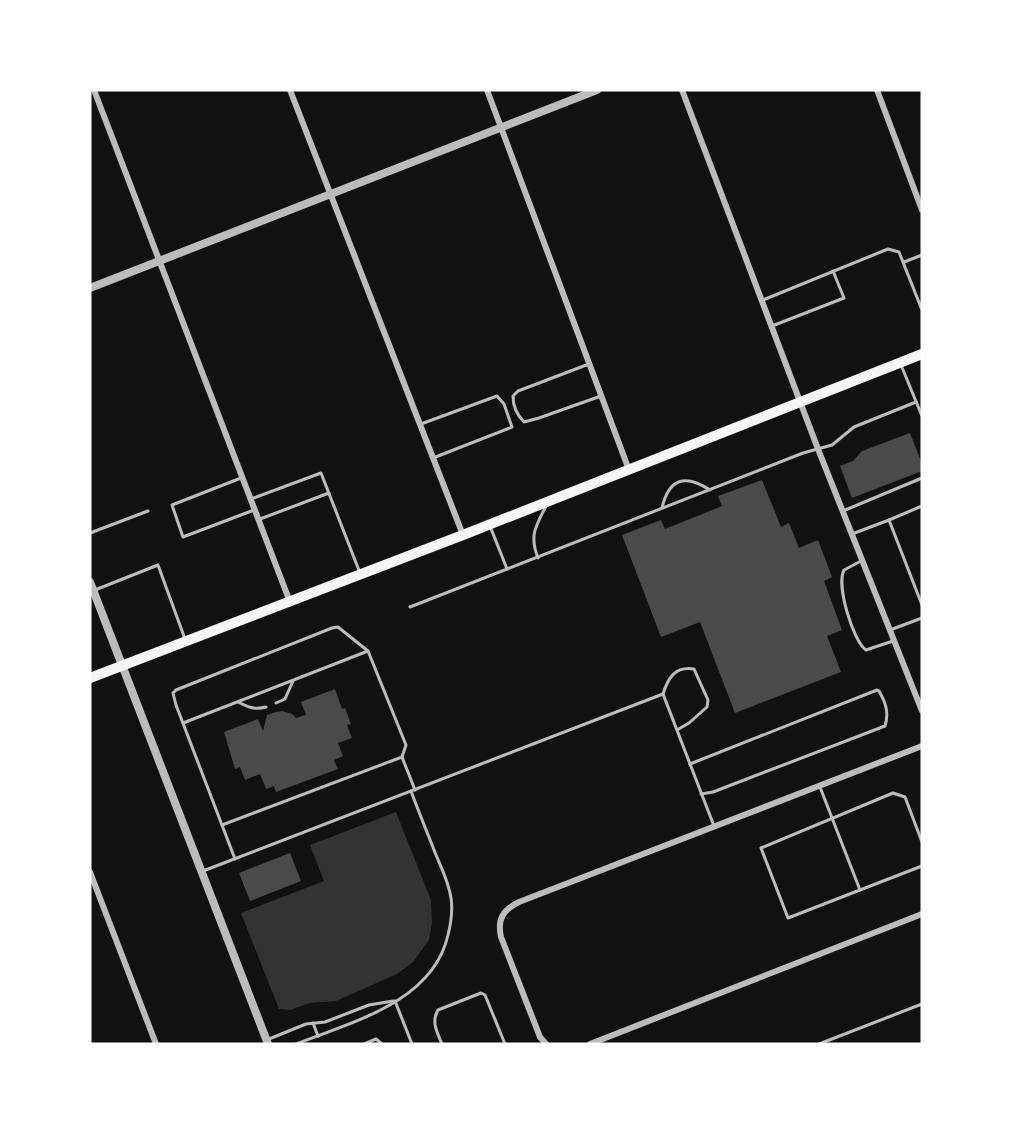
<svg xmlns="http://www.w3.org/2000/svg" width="1012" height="1134" font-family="Raleway,sans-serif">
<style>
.water{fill:#333}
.building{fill:#4a4a4a}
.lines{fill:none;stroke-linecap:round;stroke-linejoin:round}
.service{stroke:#bcbcbc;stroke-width:3}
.minor{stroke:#bcbcbc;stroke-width:6}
.tertiary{stroke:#bcbcbc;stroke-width:8}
.primary{stroke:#f5f5f5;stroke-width:10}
</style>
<rect width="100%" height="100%" fill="#111"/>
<path class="water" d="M396,812L431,900L432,923L429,940L413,962L397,974L336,1001L310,1003L290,1010L279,1009L241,913L324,881L310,845Z"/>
<g class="building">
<path d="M910,433L922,464V471L852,498L840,466L853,461L862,451Z"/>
<path d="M762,480L781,527L789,523L799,548L818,540L832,577L824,581L842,630L827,636L841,672L735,713L700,622L661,637L622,535L661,520L665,529L722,506L718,496Z"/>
<path d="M335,689L342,709L345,708L351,724L347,725L352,738L338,743L343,756L334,760L338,769L276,792L274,786L266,789L260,774L245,780L240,767L235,769L224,732L258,719L263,731L267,715L276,712L282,711L292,714L296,718L306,715L301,702Z"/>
<path d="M290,853L301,881L250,901L239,873Z"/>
</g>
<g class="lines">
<g class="service">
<path d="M904,262L922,255"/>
<path d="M763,300L888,249L899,252L922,310"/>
<path d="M772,326L844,298L833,271"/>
<path d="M589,364L518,391L513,396C513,406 517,415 524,422L539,418L601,396"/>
<path d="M901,365L922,416"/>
<path d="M421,424L497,396L504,404L512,427L433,458"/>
<path d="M241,478L172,505L183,537L254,510"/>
<path d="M251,499L321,473L360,573"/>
<path d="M662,508C669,478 685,474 710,490"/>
<path d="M843,511L922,478"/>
<path d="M260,519L329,493"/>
<path d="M889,520L922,506"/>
<path d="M490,526L507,569"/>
<path d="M90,533L148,511"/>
<path d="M852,534L889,520L922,605"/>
<path d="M538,558C529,535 536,526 546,506"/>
<path d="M861,561L844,570C836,585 853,641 866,650L893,641"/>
<path d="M95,590L158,565L185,639"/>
<path d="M410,607L803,453L832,445L854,427L916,402"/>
<path d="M890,630L922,618"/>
<path d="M238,702C248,707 254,710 266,707"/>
<path d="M276,703L285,699L293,681"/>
<path d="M183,723L368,651"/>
<path d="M677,730L689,723L707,707L708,700L694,669C675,666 668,678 663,694L714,826"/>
<path d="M690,764L877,690L879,691C886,703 889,713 885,726L713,792L701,794"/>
<path d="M820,787L860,890L788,918L761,848L893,793L905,797L922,842"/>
<path d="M222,825L402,757"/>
<path d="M235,859L176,705L173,693L176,690L332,628L338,627L368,651L406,745L402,757L415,790"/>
<path d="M203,871L663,694"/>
<path d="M860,890L922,866"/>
<path d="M395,1001L412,1044"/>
<path d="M313,1023L318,1036"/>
<path d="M269,1039L306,1024L325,1022L369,1005L393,1001"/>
<path d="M296,1044C352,1022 433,1002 448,935C451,923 453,911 451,898C449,883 442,869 436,855C428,834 419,813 411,791"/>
<path d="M364,1044L376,1039L382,1044"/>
<path d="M442,1044C437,1032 431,1022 438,1010L481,993L485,995L505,1044"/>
<path d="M819,1044L922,1004"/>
</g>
<g class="minor">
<path d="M94,90L290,602"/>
<path d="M290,90L463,535"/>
<path d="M487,90L629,470"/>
<path d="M682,90L818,449L922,711"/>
<path d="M877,90L922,210"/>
<path d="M90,872L156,1044"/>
<path d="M546,1044L540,1037L501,937C497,919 503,910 519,902L922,746"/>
<path d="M590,1044L922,914"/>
</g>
<g class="tertiary">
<path d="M90,288L597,90"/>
<path d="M90,582L268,1044"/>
</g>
<path class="primary" d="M90,678L463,535L922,354"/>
</g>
<rect width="1012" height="1134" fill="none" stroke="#ffffff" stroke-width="183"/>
</svg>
